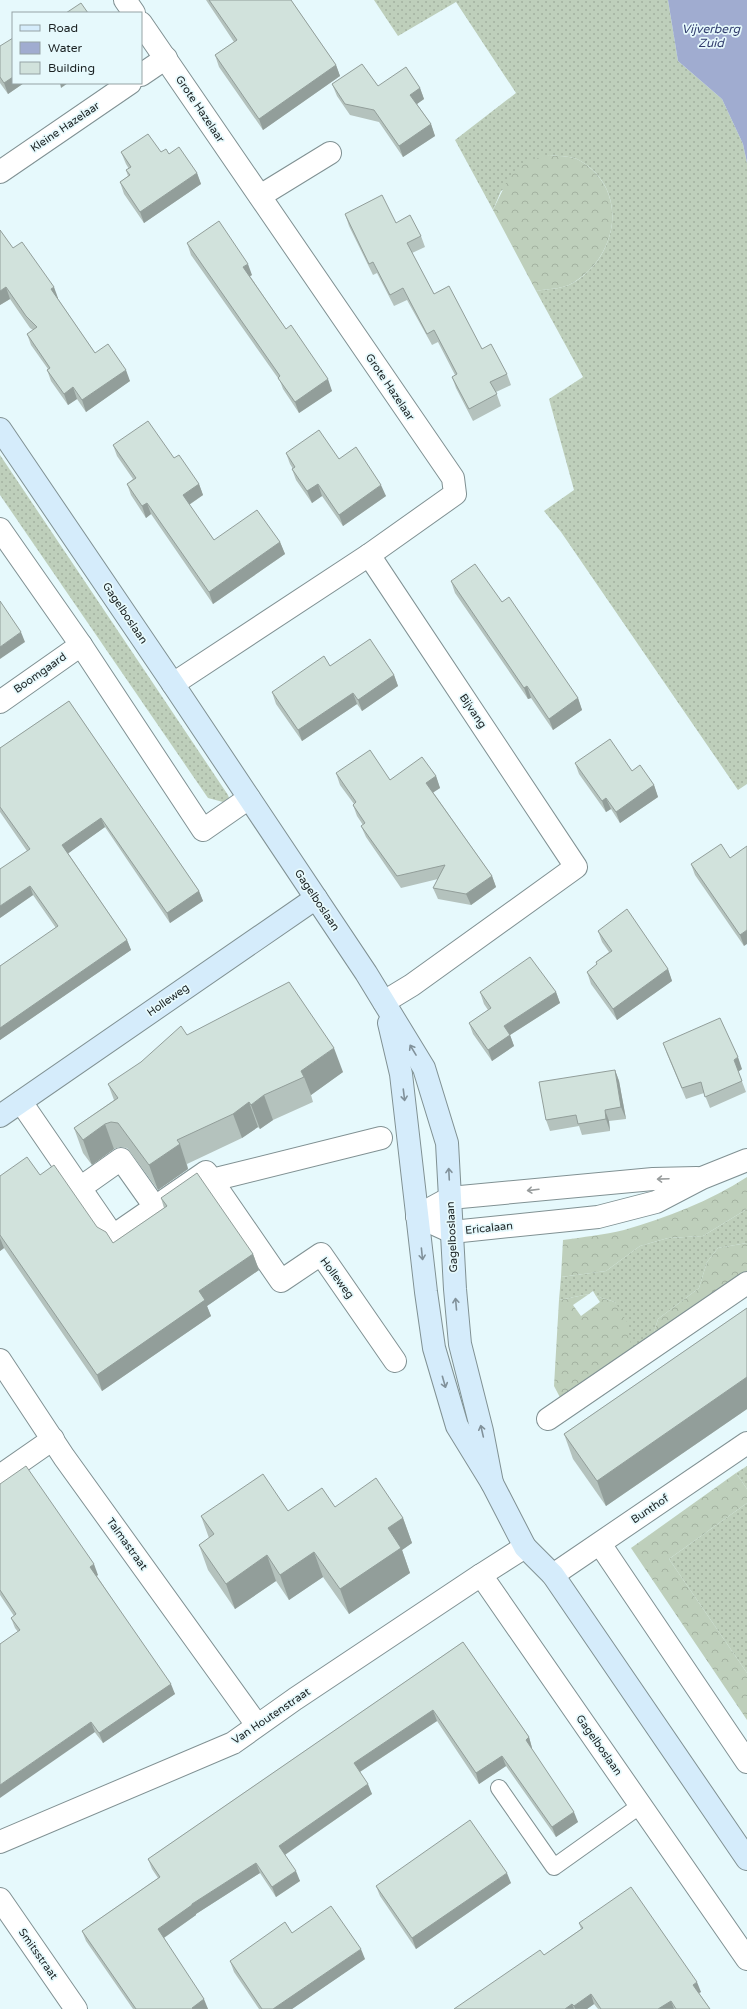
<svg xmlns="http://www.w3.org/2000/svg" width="747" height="2009" font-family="'Varela Round',sans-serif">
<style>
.grass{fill:url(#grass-dots)}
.forest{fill:url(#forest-crowns)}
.water{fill:#a0acd0}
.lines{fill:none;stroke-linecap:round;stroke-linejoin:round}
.lane-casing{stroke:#809193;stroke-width:18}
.street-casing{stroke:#809193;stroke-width:24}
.secondary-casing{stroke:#809193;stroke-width:24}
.lane{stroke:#fff;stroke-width:16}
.street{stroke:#fff;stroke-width:22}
.secondary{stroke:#d5ecfb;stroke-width:22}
.wall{fill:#b4c2bd}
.shaded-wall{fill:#929e9a}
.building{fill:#d1e2dc;stroke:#929e9a}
.oneway{stroke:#81919a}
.oneway2{stroke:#989c9c}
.labels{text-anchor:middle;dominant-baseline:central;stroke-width:3.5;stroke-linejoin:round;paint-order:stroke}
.street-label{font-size:11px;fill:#1b2223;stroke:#e6f9fc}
.water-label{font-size:12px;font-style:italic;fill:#313c6d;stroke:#e6f9fc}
</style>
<defs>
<pattern id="grass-dots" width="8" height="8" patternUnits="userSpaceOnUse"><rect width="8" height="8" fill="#becfbb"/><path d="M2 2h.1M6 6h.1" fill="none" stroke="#a3b1a0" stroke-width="1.8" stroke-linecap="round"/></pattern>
<pattern id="forest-crowns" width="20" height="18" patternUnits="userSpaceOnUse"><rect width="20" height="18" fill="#becfbb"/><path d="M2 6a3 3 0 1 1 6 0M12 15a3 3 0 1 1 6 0" fill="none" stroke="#a3b1a0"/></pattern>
</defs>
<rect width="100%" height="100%" fill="#e6f9fc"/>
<g class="grass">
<path d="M374,0H668L678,61L722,99L743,144L747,163V784L738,790L561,532L544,511L574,490L549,399L583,377L536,291C546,289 560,289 569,285C619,260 631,187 577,159C570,156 557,156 549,155L501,191L493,210L455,140L516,93L456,2L398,36Z"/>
<path d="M0,455L228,795L229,798L223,802L208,798L0,495Z"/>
<path d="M747,1209V1243L718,1248L707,1262L699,1288L658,1319L650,1345L633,1357L615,1302L596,1296L593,1291L589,1294L559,1300L561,1277L606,1271L640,1246L668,1238L703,1236Z"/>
<path d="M747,1466V1489L736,1473Z"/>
<path d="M747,1503V1673L669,1559Z"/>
</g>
<g class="forest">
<path d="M549,155C557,156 570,156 577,159C631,188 619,259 569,285C560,289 546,289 536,291L493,210L509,177L527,161Z"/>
<path d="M747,1177V1209L703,1236L668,1238L640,1246L606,1271L561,1277L563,1240C583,1237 604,1235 624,1230C666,1218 710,1201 747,1177Z"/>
<path d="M747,1243V1278L650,1345L658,1319L699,1288L707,1262L718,1248Z"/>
<path d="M589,1294L573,1305L581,1316L600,1302L596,1296L615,1302L627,1322L633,1357L564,1405L554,1386L559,1300Z"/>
<path d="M736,1473L747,1489V1503L669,1559L747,1673V1720L631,1548Z"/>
</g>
<path class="water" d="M668,0H747V163L743,144L722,99L678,61Z"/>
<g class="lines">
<defs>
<path id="lane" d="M499,1788L554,1867L641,1805"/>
<g id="street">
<path d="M125,0L134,13"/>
<path d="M141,23L453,478L455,494L369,555"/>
<path d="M141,75L166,58"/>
<path d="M0,172L130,83"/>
<path d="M260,196L330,153"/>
<path d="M0,529L81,645L203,830L249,798"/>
<path d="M173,684L369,555L576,867L412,985L384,1002"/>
<path d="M0,702L81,645"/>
<path d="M21,1102L113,1236L206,1172L281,1281L321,1254L395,1361"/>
<path d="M212,1180L381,1138"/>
<path d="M80,1188L121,1159L155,1207"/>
<path d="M417,1216L452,1232L598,1217L656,1202L702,1178L747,1160"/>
<path d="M417,1216L450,1198L653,1179L697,1178"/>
<path d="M0,1360L64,1457L257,1725"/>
<path d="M548,1419L747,1283"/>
<path d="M0,1476L53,1439"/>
<path d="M600,1544L747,1762"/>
<path d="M525,1547L481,1575L747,1959"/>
<path d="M553,1575L747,1443"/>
<path d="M0,1842L233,1743L295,1699L481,1575"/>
<path d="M0,1899L76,2009"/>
</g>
<g id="secondary">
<path d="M0,429L173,684L366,973L424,1068L447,1143L455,1289L460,1344L482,1431L492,1483"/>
<path d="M389,1023L401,1074L426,1292L434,1348L457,1426L492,1483L525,1547L553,1575L747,1859"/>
<path d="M0,1116L316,898"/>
</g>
</defs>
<use href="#lane" class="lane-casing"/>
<use href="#street" class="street-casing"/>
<use href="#secondary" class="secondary-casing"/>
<use href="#lane" class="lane"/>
<use href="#street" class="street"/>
<use href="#secondary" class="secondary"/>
</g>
<g class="wall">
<path d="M206,0H291L336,65L340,76L263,130L219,67L215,55L234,42Z"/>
<path d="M0,46L13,83H24L8,94L0,83Z"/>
<path d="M332,84L420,88L424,99L417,104L431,124L435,136L403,157L379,122L350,115L337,96Z"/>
<path d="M121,152H161L169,154L197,173L201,184L144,223L124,194L120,182L128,176L126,170L129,169L126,164Z"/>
<path d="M345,214L396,223L421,236L425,247L412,253L434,294L482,349L507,374L511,385L496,392L501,406L473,421L456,388L452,377L455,375L438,342L432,345L407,300L394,306L377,273L373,275L349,226Z"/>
<path d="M187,243L252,275L250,276L286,329L332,391L299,413L283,389L280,381L191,255Z"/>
<path d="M13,248L58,298V299L95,353L130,381L86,412L77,399L68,405L51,381L47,370L48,369L31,345L27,334L33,330L30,328L10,299L0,305Z"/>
<path d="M113,445L174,458L199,484L203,495L189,505L214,540L280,542L285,554L213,604L151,514L146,518L131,495L127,484L133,479L117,456Z"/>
<path d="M286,453L339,459L386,496L343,526L322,496L312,503L296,480L292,469H293L290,464Z"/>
<path d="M451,581L502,602L578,698L582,710L553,730L531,698L528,699L455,593Z"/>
<path d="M330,666L394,675L398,686L362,711L357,704L302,741L276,704L272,692Z"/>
<path d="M69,701L199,891L203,901L170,923L105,827L68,853L127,940L131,950L0,1040V966L56,928L33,895L0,918L27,851L0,812V748Z"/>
<path d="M575,763L632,771L654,785L658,797L620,823L611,809L606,812L579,774Z"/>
<path d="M336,773L390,780L436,776L440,788L433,792L492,876L496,887L471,905L438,899L433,888L438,879L401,888L366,837L361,826L363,825L357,816L353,805L354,804L340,785Z"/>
<path d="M730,858L744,946L695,875L691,864Z"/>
<path d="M598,931L668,969L672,981L617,1020L591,984L587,972L597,965L596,962L609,952L602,942Z"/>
<path d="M480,992H556L560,1003L510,1035L514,1046L492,1061L473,1034L469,1023L488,1010L484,1004Z"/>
<path d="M187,1035L343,1072L311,1095L313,1102L273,1120L260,1129L258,1127L242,1138L187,1164L188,1169L158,1190L127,1148L120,1147L114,1149L92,1165L83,1153L74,1128L114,1100L108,1084Z"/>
<path d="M663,1043L742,1069L738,1071L746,1092L710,1108L704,1093L686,1099L667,1054Z"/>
<path d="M615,1070L619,1081L626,1119L609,1121L610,1131L582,1135L579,1126L550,1131L546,1120Z"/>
<path d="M40,1175L97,1227L113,1243L164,1208L161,1198L253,1254L259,1270L207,1306L211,1316L102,1391L4,1248L0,1251V1176Z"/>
<path d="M747,1308V1409L606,1506L573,1459L564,1434Z"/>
<path d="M0,1484L98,1575L97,1576L175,1694L103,1743L15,1628L11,1618L14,1616L0,1595Z"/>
<path d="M335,1507L403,1518L412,1543L402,1550L410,1573L349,1614L323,1577L289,1600L276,1581L235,1609L208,1570L199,1545L209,1538L201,1516L288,1511Z"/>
<path d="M463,1642L529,1737L532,1748H531L578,1822L556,1837L506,1766L479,1784L437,1721L360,1772L372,1794L285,1855L300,1881L276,1897L260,1873L196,1914V1915L164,1938L208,2009H133L86,1941L82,1931L158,1878L152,1869L148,1859Z"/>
<path d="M511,1883L416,1949L380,1896L376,1886Z"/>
<path d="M579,1923L701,1992L699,1993L710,2009H598L594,2004L587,2009H454L544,1955L581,1929Z"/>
<path d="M292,1933L365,1959L292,2009H259L234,1972L230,1961Z"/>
</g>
<g class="shaded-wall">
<path d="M336,65L340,76L263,130L259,119Z"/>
<path d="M13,77V83H24L8,94L4,83Z"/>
<path d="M60,83H68L61,88Z"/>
<path d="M420,88L424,99L414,106L410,95Z"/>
<path d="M431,124L435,136L403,157L399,146Z"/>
<path d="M197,173L201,184L144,223L140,212Z"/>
<path d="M248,264L252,275L247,278L243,267Z"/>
<path d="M6,287L10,299L0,305V291Z"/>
<path d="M54,287L58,298L55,300L51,289Z"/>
<path d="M126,370L130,381L86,412L82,400Z"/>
<path d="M328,379L332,391L299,413L295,402Z"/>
<path d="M73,387L77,399L68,405L64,394Z"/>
<path d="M199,484L203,495L187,506L183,495Z"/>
<path d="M318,484L322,496L312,503L307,491Z"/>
<path d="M381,485L386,496L343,526L339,515Z"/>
<path d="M147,503L151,514L146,518L142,506Z"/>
<path d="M280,542L285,554L213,604L209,592Z"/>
<path d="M21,632L25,642L0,659V647Z"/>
<path d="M394,675L398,686L362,711L358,700Z"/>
<path d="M527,686L531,698L528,699L524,688Z"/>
<path d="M353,693L357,704L302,741L298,730Z"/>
<path d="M578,698L582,710L553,730L549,719Z"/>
<path d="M436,776L440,788L431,794L426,783Z"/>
<path d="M654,785L658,797L620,823L616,812Z"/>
<path d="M606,798L611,809L606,812L602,801Z"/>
<path d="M101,818L105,827L66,855L62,845Z"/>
<path d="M492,876L496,887L471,905L466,894Z"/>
<path d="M30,886L33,895L0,918V906Z"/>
<path d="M199,891L203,901L170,923L167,913Z"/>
<path d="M747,930V944L744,946L740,935Z"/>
<path d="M127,940L131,950L0,1040V1028Z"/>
<path d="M668,969L672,981L617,1020L613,1009Z"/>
<path d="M556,992L560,1003L510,1035L514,1046L492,1061L488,1050L504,1026Z"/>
<path d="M334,1048L343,1072L311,1095L304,1077L301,1071Z"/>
<path d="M738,1057L742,1069L738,1072L734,1060Z"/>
<path d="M615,1070L619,1081L626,1119L621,1107Z"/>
<path d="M264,1095L273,1120L260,1129L251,1105Z"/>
<path d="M249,1102L258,1127L242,1138L233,1114Z"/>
<path d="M605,1110L609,1121L610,1131L606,1119Z"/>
<path d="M105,1124L114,1149L92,1165L83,1140Z"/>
<path d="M180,1144L188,1169L158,1190L149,1165Z"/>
<path d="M0,1238L4,1248L0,1251Z"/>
<path d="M253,1254L259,1270L207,1306L211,1316L102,1391L97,1375L199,1291Z"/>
<path d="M747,1377V1409L606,1506L597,1481Z"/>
<path d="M403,1518L412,1543L402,1550L410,1573L349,1614L340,1589L388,1528Z"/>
<path d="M314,1552L323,1577L289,1600L280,1575Z"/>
<path d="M267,1555L276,1581L235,1609L226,1584Z"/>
<path d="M94,1564L98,1575L94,1577L90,1567Z"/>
<path d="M171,1684L175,1694L103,1743L99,1733Z"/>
<path d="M433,1710L437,1721L358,1773L354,1763Z"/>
<path d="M91,1722L95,1732L0,1798V1785Z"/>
<path d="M529,1737L532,1748L529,1750L526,1740Z"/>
<path d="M502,1756L506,1766L479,1784L476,1773Z"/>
<path d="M368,1784L372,1794L283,1856L279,1846Z"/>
<path d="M574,1812L578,1822L556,1837L552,1827Z"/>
<path d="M256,1863L260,1873L196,1914V1915L162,1939L158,1929L192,1904Z"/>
<path d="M296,1871L300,1881L276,1897L272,1887Z"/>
<path d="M507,1873L511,1883L416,1949L412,1938Z"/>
<path d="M361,1949L365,1959L292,2009H273Z"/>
<path d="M697,1982L701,1992L697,1994L693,1985Z"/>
<path d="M591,1994L594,2004L587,2009H575L574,2006Z"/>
<path d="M204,1999L208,2009H192V2008Z"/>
<path d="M671,2001L674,2009H658Z"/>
<path d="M572,2004L574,2009H565Z"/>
</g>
<g class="building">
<path d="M209,0H291L336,65L259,119L215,55L237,40Z"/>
<path d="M81,3L88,13H66Z"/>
<path d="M13,38V77L4,83L0,77V46Z"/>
<path d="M362,64L378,86L406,67L420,88L410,95L431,124L399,146L374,110L345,104L332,84Z"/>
<path d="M148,134L161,152L166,149L169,154L179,147L197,173L140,212L120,182L130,175L126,170L131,167L121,152Z"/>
<path d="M382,195L396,223L410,215L421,236L407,243L434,294L449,286L482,349L491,344L507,374L490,382L497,394L469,409L452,377L457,374L434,330L427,334L403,288L390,295L373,262L369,264L345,214Z"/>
<path d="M219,221L248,264L243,267L286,329L291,325L328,379L295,402L278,378L280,376L187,243Z"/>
<path d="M0,230L13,248L22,242L54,287L51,289L95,353L108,344L126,370L82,400L73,387L64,394L47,370L50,368L27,334L37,327L26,316L6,287L0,291Z"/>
<path d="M148,421L174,458L179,455L199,484L183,495L214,540L257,510L280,542L209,592L147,503L142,506L127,484L136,478L113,445Z"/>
<path d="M319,430L339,459L356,447L381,485L339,515L318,484L307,491L292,469L295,467L286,453Z"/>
<path d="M475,564L502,602L509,597L578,698L549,719L527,686L524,688L451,581Z"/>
<path d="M0,601L21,632L0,647Z"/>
<path d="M370,639L394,675L358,700L353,693L298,730L272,692L324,656L330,666Z"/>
<path d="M69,701L199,891L167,913L101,818L62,845L127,940L0,1028V966L58,926L30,886L0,906V869L30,849L0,807V748Z"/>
<path d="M610,739L632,771L640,765L654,785L616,812L606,798L602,801L575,763Z"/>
<path d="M370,750L390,780L422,757L436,776L426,783L492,876L466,894L433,888L445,865L397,876L361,826L365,823L353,805L356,802L336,773Z"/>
<path d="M721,844L730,858L747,846V930L740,935L691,864Z"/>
<path d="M627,909L668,969L613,1009L587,972L597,964L596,962L612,951L598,931Z"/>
<path d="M530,957L556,992L504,1026L510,1035L488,1050L469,1023L491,1008L480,992Z"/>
<path d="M289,982L334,1048L301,1071L304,1077L264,1095L251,1105L249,1102L233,1114L177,1140L180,1144L149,1165L118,1123L111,1122L105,1124L83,1140L74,1128L118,1098L108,1084L141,1062L181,1026L187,1035Z"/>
<path d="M720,1018L738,1057L734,1060L742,1081L705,1097L701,1082L682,1088L663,1043Z"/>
<path d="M615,1070L621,1107L605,1110L606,1119L578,1124L576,1115L546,1120L539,1082Z"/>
<path d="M27,1157L40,1175L54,1165L97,1227L106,1232L113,1243L167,1206L161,1198L197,1173L253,1254L199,1291L205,1300L97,1375L0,1235V1176Z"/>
<path d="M747,1308V1377L597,1481L564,1434Z"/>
<path d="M26,1466L94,1564L90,1567L171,1684L99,1733L91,1722L0,1785V1644L20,1630L11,1618L16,1614L0,1590V1484Z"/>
<path d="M263,1474L288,1511L322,1488L335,1507L376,1478L403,1518L388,1528L401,1548L340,1589L314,1552L280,1575L267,1555L226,1584L199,1545L214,1534L201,1516Z"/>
<path d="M463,1642L529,1737L526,1740L574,1812L552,1827L502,1756L476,1773L433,1710L354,1763L368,1784L279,1846L296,1871L272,1887L256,1863L192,1904V1905L158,1929L204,1999L192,2008L193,2009H136L82,1931L160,1877L148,1859Z"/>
<path d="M470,1820L507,1873L412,1938L376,1886Z"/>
<path d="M631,1887L697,1982L693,1985L710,2009H676L671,2001L658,2009H601L591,1994L574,2006L572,2004L565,2009H454L540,1950L544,1955L583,1928L579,1923Z"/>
<path d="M331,1906L361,1949L273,2009H262L230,1961L285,1922L292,1933Z"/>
</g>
<defs><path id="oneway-shaft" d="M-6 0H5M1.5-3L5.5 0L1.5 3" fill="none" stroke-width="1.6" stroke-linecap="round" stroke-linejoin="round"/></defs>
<g class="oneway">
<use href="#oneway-shaft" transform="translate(413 1050) rotate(-121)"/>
<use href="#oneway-shaft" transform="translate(404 1095) rotate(83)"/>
<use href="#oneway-shaft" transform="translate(449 1174) rotate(-93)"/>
<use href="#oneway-shaft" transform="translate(422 1254) rotate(84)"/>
<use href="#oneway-shaft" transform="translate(456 1304) rotate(-95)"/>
<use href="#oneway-shaft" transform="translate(444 1382) rotate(74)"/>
<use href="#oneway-shaft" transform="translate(482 1431) rotate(-103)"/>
</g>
<g class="oneway2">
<use href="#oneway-shaft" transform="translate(663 1179) rotate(178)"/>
<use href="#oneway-shaft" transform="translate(533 1190) rotate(173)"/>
</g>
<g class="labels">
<g class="street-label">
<text transform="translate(200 109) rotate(56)">Grote Hazelaar</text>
<text transform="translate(65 127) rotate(-34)">Kleine Hazelaar</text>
<text transform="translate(390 387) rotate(56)">Grote Hazelaar</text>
<text transform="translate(125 613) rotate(56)">Gagelboslaan</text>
<text transform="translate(40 673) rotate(-35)">Boomgaard</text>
<text transform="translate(473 711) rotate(56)">Bijvang</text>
<text transform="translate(317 900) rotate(56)">Gagelboslaan</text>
<text transform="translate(168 1000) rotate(-35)">Holleweg</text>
<text transform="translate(489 1228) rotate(-6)">Ericalaan</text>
<text transform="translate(452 1237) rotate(-93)">Gagelboslaan</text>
<text transform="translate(337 1278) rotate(53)">Holleweg</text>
<text transform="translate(650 1509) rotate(-34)">Bunthof</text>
<text transform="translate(127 1544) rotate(54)">Talmastraat</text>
<text transform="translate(271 1716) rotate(-34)">Van Houtenstraat</text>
<text transform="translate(599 1745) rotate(55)">Gagelboslaan</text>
<text transform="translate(38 1954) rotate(55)">Smitsstraat</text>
</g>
<g class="water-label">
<text x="711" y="29">Vijverberg<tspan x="711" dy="14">Zuid</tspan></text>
</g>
</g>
<rect x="12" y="12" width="130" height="72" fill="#e6f9fc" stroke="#95a3a5"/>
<rect x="20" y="25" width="20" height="6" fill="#d5ecfb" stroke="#95a3a5"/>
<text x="48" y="32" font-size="12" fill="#1b2223">Road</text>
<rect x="20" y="42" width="20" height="12" fill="#a0acd0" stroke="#95a3a5"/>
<text x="48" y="52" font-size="12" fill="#1b2223">Water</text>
<rect x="20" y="62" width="20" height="12" fill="#d1e2dc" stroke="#95a3a5"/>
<text x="48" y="72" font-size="12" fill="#1b2223">Building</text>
</svg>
